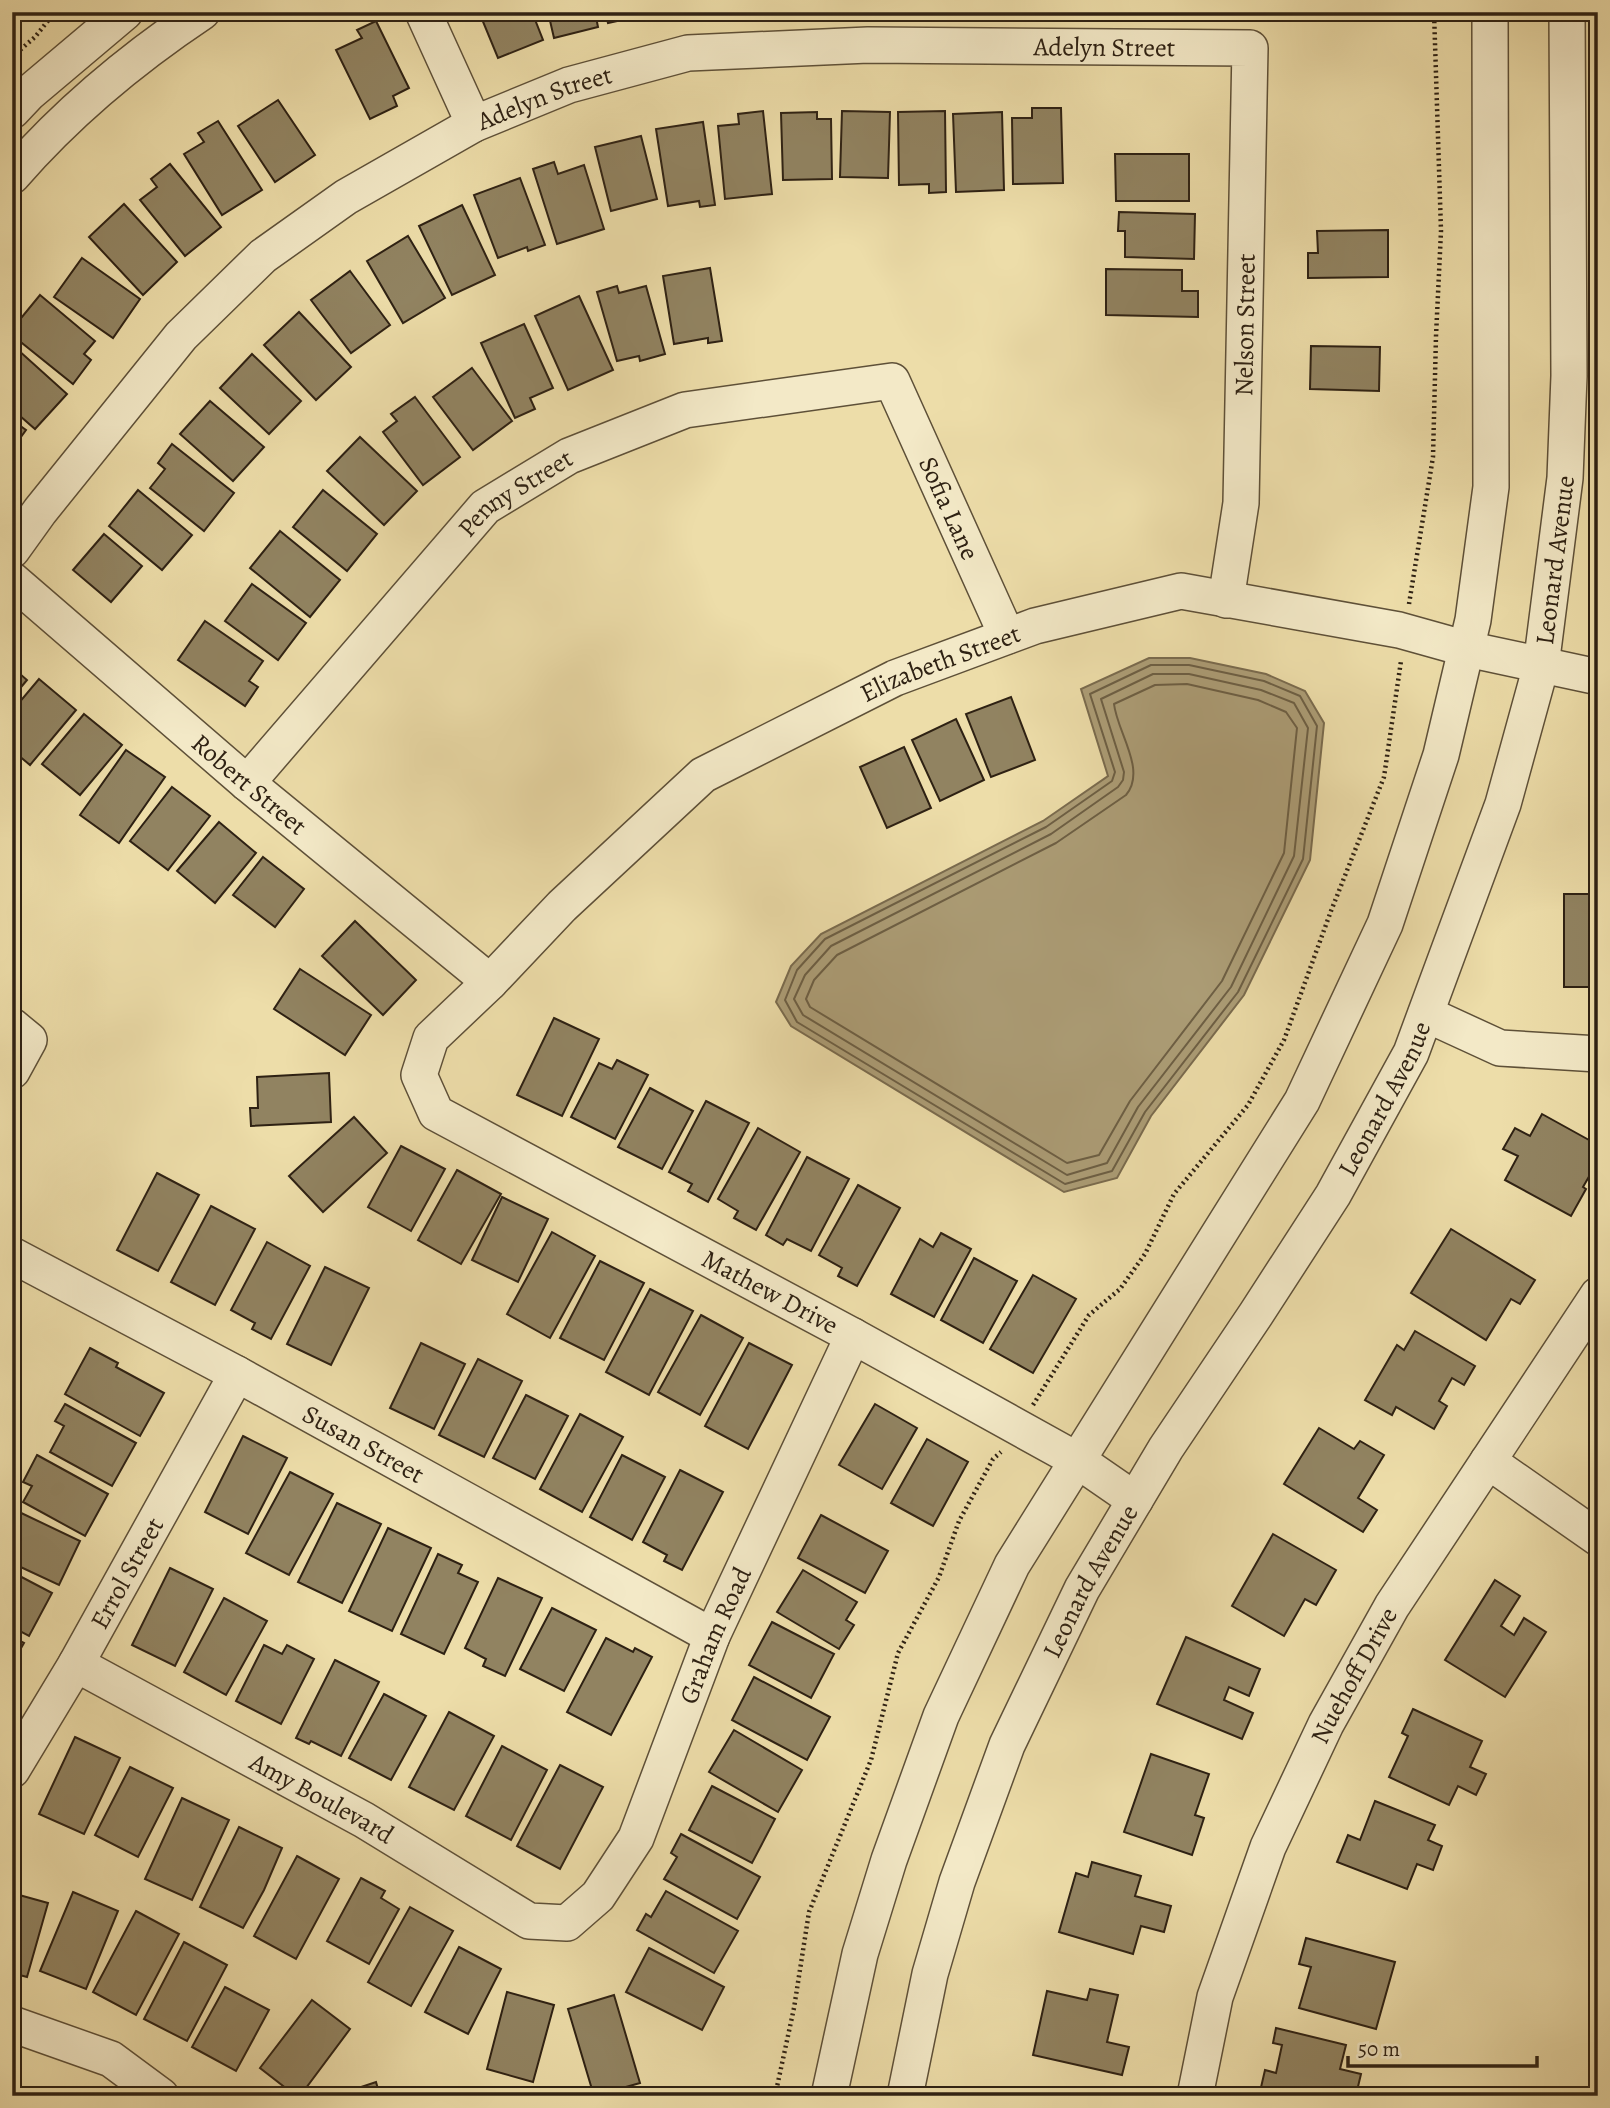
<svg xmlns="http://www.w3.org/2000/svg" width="1610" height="2108" font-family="Alegreya,serif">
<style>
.water{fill:#ac9d76;stroke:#7a6b4e;stroke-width:2}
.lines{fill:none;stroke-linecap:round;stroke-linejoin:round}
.shore{stroke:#6d5f44;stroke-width:2}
.building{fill:#918361;stroke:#2e2113;stroke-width:2}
.minor-casing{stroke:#5e5038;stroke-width:38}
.path{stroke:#2e2113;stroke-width:4.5;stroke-dasharray:2 3.5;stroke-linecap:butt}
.minor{stroke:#f3e9c7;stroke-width:35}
.labels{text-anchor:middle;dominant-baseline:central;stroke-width:5;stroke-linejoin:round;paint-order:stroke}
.street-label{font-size:26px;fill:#2e2113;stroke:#f3e9c7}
</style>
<rect width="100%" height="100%" fill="#eddda9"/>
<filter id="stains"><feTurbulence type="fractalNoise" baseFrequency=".00286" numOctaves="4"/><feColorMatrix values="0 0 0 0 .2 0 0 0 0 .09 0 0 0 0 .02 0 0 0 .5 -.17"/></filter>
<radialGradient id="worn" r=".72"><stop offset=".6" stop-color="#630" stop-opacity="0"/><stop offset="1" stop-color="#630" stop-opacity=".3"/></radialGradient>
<path class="water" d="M1149,658H1190L1266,674L1305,691L1324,723L1310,860L1244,995L1151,1116L1117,1178L1064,1192L791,1026L776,1002L791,966L821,934L1043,821L1108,776L1081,689Z"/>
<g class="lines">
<g class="shore">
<path d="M1151,665H1189L1264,681L1300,696L1317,726L1303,859L1238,992L1145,1112L1112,1171L1065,1184L797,1022L785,1000L797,970L825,939L1046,827L1112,781L1115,772L1090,694Z"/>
<path d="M1153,674H1189L1261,690L1294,703L1308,728L1294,856L1231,987L1138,1107L1107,1163L1067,1175L803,1015L794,999L805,975L831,946L1051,834L1118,787L1123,780L1124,772L1101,699Z"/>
<path d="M1187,684L1258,700L1286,712L1297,728L1284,853L1222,981L1130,1101L1099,1155L1067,1163L810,1007L806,999L814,980L837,955L1056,843L1126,795C1147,770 1117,732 1114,704L1155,685Z"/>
</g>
</g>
<g class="building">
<path d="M479,12H532L543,40L498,58Z"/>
<path d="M548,12H595L598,27L554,38Z"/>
<path d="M605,12H630L631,18L608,23Z"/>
<path d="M376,21L409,88L393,96L397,106L370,119L336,50L362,38L357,30Z"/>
<path d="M278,100L315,155L275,182L238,126Z"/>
<path d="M1032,108H1061L1063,183L1013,184L1012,118H1032Z"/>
<path d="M763,111L772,194L725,199L718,126L739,124L738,114Z"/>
<path d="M842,111L890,112L888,178L840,177Z"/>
<path d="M945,111L946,192L929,193V184L899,185L898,112Z"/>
<path d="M817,112V119H831L832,179L783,180L781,113Z"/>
<path d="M1002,112L1004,190L956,192L953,114Z"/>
<path d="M218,121L262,190L222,215L184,154L204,142L198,133Z"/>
<path d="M703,122L715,205L700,207L699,201L668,206L656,129Z"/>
<path d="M641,136L657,199L611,211L595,147Z"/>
<path d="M1115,154H1189V201H1116Z"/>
<path d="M554,162L558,174L584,165L604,229L557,244L533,169Z"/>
<path d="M170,164L221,227L185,256L140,200L157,187L151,179Z"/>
<path d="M520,178L545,245L528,251L527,247L498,258L474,195Z"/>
<path d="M124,204L177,262L143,295L89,237Z"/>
<path d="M462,205L495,275L452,295L419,226Z"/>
<path d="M1119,212L1195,214L1194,259L1125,257V231H1118Z"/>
<path d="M1388,230V277L1308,278V253H1318L1317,231Z"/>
<path d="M408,236L445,298L403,323L367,261Z"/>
<path d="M82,258L140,299L113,338L54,297Z"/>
<path d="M710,268L722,341L708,343V338L674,344L663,276Z"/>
<path d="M1106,269L1182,270V291H1198V317L1106,315Z"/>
<path d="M350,271L390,325L351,353L311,300Z"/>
<path d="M617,286L619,293L646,286L665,354L640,361L639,356L617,361L597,292Z"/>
<path d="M40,295L95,341L84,354L91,360L73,384L12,335V329Z"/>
<path d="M579,296L613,370L568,390L535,316Z"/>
<path d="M299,312L351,367L316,400L264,345Z"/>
<path d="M524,324L553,388L530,398L535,409L515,418L481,343Z"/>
<path d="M1311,346L1380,347L1379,391L1310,389Z"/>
<path d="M17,349L67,394L35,429L12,409V354Z"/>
<path d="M252,354L301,401L269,434L220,388Z"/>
<path d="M472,368L512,421L473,450L433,397Z"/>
<path d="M415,397L460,457L423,485L383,432L397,421L391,414Z"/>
<path d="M210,401L264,447L233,481L180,434Z"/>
<path d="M12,420L26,430L13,448L19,452L12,462Z"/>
<path d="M360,437L417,491L384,525L327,471Z"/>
<path d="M172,444L234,493L204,531L150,488L165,469L158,463Z"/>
<path d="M138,490L192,535L162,570L109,526Z"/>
<path d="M323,490L377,534L347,571L293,527Z"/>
<path d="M280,531L340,580L310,617L250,568Z"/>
<path d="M104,534L142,566L111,602L73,570Z"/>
<path d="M252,584L306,623L278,660L225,621Z"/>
<path d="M205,621L263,661L249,681L258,687L245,706L178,660Z"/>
<path d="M12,667L27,680L12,698Z"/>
<path d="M39,679L76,710L30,765L12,750V711Z"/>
<path d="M1011,697L1035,760L991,777L966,714Z"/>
<path d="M84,714L122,745L80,795L42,764Z"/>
<path d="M956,719L984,780L940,801L912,740Z"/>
<path d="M904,747L931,808L887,828L860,767Z"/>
<path d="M126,750L165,777L119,843L80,815Z"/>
<path d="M172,787L210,816L168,870L130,841Z"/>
<path d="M219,822L256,853L215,903L177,871Z"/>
<path d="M263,857L304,889L275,927L233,895Z"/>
<path d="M1564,894H1598V954H1592V987H1564Z"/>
<path d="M355,921L416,980L383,1015L322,956Z"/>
<path d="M300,969L371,1015L345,1055L274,1009Z"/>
<path d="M554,1018L599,1039L562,1116L517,1095Z"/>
<path d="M617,1060L648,1075L615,1139L571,1117L599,1063L612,1069Z"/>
<path d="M329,1073L331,1122L251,1126L250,1108H258L257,1077Z"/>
<path d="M650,1088L693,1111L662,1169L618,1147Z"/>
<path d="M706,1101L749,1123L708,1202L688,1191L692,1184L669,1172Z"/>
<path d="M1542,1114L1598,1145V1161L1583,1187L1586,1189L1571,1216L1505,1180L1518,1156L1503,1149L1515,1128L1530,1136Z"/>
<path d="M354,1117L387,1153L323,1212L289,1176Z"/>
<path d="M758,1128L800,1152L756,1230L734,1218L738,1211L718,1199Z"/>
<path d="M401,1146L445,1169L411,1231L368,1207Z"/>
<path d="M807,1157L849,1179L811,1251L787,1239L783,1245L766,1235Z"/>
<path d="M457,1170L501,1194L461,1264L418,1240Z"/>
<path d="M157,1173L199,1195L158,1271L117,1250Z"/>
<path d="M858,1185L900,1208L857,1286L838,1276L842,1268L819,1255Z"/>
<path d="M502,1197L548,1219L518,1282L472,1260Z"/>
<path d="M211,1206L255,1229L215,1305L171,1282Z"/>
<path d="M1451,1229L1535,1280L1520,1304L1511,1299L1486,1340L1411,1293Z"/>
<path d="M552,1232L595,1256L550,1338L507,1314Z"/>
<path d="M941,1233L971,1249L934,1317L891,1294L920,1239L933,1247Z"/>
<path d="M267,1242L310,1266L271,1339L252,1329L255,1323L231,1310Z"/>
<path d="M974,1258L1017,1281L983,1343L941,1320Z"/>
<path d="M600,1261L644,1283L604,1360L560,1338Z"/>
<path d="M325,1267L369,1288L331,1365L287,1344Z"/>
<path d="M1033,1275L1076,1299L1033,1373L990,1349Z"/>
<path d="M650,1289L693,1311L649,1395L606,1372Z"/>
<path d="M701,1315L743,1338L700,1415L658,1392Z"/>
<path d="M1415,1331L1475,1366L1464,1385L1452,1378L1439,1401L1447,1406L1434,1429L1396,1407L1392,1415L1365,1400L1397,1345L1404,1350Z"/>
<path d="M421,1343L465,1364L434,1429L390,1408Z"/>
<path d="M749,1343L792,1365L748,1449L705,1426Z"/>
<path d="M90,1348L118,1363L116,1367L164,1393L140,1436L65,1394Z"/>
<path d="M478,1359L522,1381L484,1457L439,1435Z"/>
<path d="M526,1395L568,1416L535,1479L493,1458Z"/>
<path d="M65,1404L136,1443L112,1486L50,1452L64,1426L55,1421Z"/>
<path d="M875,1404L917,1428L882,1489L839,1465Z"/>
<path d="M580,1414L623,1437L582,1512L540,1489Z"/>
<path d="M1319,1428L1354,1449L1360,1441L1384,1455L1358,1498L1377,1510L1363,1532L1284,1484Z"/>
<path d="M243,1436L287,1458L248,1534L205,1512Z"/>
<path d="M927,1439L968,1462L933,1526L891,1503Z"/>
<path d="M37,1455L108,1494L85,1536L23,1502L32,1486L23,1482Z"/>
<path d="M622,1455L665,1477L632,1540L590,1517Z"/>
<path d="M680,1470L723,1492L682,1570L664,1561L667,1555L643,1542Z"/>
<path d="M290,1472L333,1494L289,1575L246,1553Z"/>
<path d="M337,1503L381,1524L342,1603L298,1582Z"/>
<path d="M17,1511L80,1541L59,1585L12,1563V1521Z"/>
<path d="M821,1515L888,1551L865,1593L798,1558Z"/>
<path d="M388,1528L431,1548L392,1631L349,1611Z"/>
<path d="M1273,1534L1336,1570L1316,1605L1305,1599L1284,1636L1232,1606Z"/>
<path d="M438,1554L462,1565L458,1573L478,1582L444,1654L401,1634Z"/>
<path d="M170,1568L213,1589L175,1666L132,1645Z"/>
<path d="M803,1570L857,1602L846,1620L854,1625L839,1649L777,1612Z"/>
<path d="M12,1572L52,1593L29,1636L12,1627Z"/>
<path d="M498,1578L542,1598L505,1676L483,1666L486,1659L465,1648Z"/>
<path d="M1495,1580L1520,1596L1501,1626L1514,1635L1524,1618L1546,1632L1505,1697L1445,1660Z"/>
<path d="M224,1598L267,1621L226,1695L184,1672Z"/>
<path d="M552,1608L596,1630L564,1691L520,1669Z"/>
<path d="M772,1622L834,1654L811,1698L749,1665Z"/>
<path d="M12,1637L24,1643L12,1664Z"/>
<path d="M1186,1637L1260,1669L1249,1696L1229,1687L1224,1700L1253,1713L1242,1739L1157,1704Z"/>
<path d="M606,1638L633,1652L635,1648L652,1657L611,1735L567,1712Z"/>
<path d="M264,1645L282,1654L287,1645L314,1659L281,1724L236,1701Z"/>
<path d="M335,1660L379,1682L341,1756L311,1741L309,1744L296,1738Z"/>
<path d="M754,1677L830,1717L807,1760L732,1720Z"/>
<path d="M384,1694L426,1716L391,1780L349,1758Z"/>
<path d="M1413,1709L1482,1741L1470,1767L1486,1774L1476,1795L1458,1786L1449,1805L1389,1777L1408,1736L1402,1733Z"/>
<path d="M449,1712L494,1736L454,1810L409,1787Z"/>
<path d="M734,1730L802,1770L778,1812L709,1772Z"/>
<path d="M75,1737L120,1758L84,1834L39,1814Z"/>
<path d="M502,1746L547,1770L511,1840L466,1816Z"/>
<path d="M1151,1754L1209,1774L1195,1815L1204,1818L1192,1855L1124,1832Z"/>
<path d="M560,1765L603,1787L560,1869L517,1846Z"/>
<path d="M130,1767L173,1788L138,1857L95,1835Z"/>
<path d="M712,1786L775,1819L752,1863L689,1830Z"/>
<path d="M182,1798L229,1820L192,1900L145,1879Z"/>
<path d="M1375,1801L1435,1825L1428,1840L1442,1846L1433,1870L1417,1864L1407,1889L1337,1862L1348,1835L1360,1840Z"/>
<path d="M239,1827L282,1848L264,1890L243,1928L200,1907Z"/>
<path d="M681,1834L760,1877L737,1919L664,1879L677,1857L671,1853Z"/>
<path d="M297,1856L339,1879L296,1959L254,1936Z"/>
<path d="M1092,1862L1141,1876L1135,1896L1171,1906L1164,1932L1141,1926L1133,1954L1059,1932L1076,1873L1088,1877Z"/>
<path d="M361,1878L385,1891L381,1898L399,1909L369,1964L327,1941Z"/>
<path d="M666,1891L738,1931L714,1973L637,1930L646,1914L651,1917Z"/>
<path d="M73,1892L118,1911L86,1989L40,1971Z"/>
<path d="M12,1893L48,1903L27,1977L12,1973Z"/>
<path d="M410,1907L453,1931L411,2006L368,1982Z"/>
<path d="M136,1911L179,1934L136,2015L93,1992Z"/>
<path d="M1306,1938L1395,1962L1376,2029L1299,2008L1311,1967L1299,1964Z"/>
<path d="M184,1942L227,1965L187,2041L144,2019Z"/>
<path d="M459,1947L501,1969L468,2034L425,2012Z"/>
<path d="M649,1948L724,1987L702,2030L626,1992Z"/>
<path d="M225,1987L269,2010L236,2071L192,2047Z"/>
<path d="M1090,1989L1118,1995L1107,2042L1129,2047L1122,2075L1033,2055L1047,1991L1087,2000Z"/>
<path d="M507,1992L554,2005L533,2082L487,2069Z"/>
<path d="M614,1995L640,2083L594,2096L568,2009Z"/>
<path d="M312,2000L350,2029L300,2096H296L260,2068Z"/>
<path d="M1276,2028L1346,2045L1340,2069L1361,2074L1356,2095L1334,2090L1332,2096H1259L1265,2070L1276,2073L1282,2045L1273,2043Z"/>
<path d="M376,2082L380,2096H334Z"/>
<path d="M12,2085L46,2096H12Z"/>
</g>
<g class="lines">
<defs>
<g id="minor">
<path d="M423,12L474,124"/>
<path d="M12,111L29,93L125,12"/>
<path d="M12,176C66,114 133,58 202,12"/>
<path id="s1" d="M12,550L40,511L181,336L263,256L346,197L474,124L569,85L688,53L868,45L1250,48L1241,503L1226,600"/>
<path id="s2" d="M12,580L247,783L490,982"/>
<path id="s3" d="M247,783L485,507L569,456L685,410L892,381L1007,636"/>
<path d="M1426,1014L1500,1048L1598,1054"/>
<path d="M12,1026L29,1040L12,1071"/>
<path id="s4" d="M12,1255L237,1374L712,1636"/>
<path d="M1488,1461L1598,1538"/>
<path id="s5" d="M1135,1500L1077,1460L853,1336L436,1113L419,1075L431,1038L490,982L562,906L703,775L895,678L1035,626L1181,591L1399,630L1467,649L1598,677"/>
<path id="s6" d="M76,1664L364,1820L529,1921L567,1923L598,1896L636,1838L712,1636L853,1336"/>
<path id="s7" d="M12,1770L76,1664L237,1374"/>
<path d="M12,2024L111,2059L161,2096"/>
<path d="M829,2096L860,1954L889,1860L941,1716L1012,1565L1302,1101L1385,924L1441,755L1473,620L1491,487L1490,12"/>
<path id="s8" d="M905,2096L930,1974L957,1882L1007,1745L1082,1589L1166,1448L1256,1314L1333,1195L1411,1053L1503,804L1541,666L1565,478L1569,376L1567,12"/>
<path id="s9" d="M1195,2096L1215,1997L1268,1847L1326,1724L1392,1606L1598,1295"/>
</g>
</defs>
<use href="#minor" class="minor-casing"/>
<g class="path">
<path d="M12,57L35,37L55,12"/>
<path d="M1409,604L1433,457L1436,336L1441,231L1434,12"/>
<path d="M1033,1405L1089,1315L1120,1289L1145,1254L1174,1194L1248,1105L1284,1040L1331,911L1384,777L1401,661"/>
<path d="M775,2096L794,2008L809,1912L871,1760L898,1653L939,1577L959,1521L993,1459L1001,1452"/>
</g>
<use href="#minor" class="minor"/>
</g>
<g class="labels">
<g class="street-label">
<text stroke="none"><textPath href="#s1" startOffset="1279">Adelyn Street</textPath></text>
<text stroke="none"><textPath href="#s1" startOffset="712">Adelyn Street</textPath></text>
<text transform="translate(1245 325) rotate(-89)">Nelson Street</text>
<text stroke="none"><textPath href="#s3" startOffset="397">Penny Street</textPath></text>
<text stroke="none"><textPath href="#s3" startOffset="936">Sofia Lane</textPath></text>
<text stroke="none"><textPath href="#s8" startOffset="1684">Leonard Avenue</textPath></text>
<text stroke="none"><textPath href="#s5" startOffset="1521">Elizabeth Street</textPath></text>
<text stroke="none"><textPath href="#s2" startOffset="313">Robert Street</textPath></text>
<text stroke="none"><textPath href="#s8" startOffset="1116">Leonard Avenue</textPath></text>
<text transform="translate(770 1292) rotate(28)">Mathew Drive</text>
<text stroke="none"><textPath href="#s4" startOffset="399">Susan Street</textPath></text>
<text stroke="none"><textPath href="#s7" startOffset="228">Errol Street</textPath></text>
<text stroke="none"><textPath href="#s8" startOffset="550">Leonard Avenue</textPath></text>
<text stroke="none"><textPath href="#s6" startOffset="887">Graham Road</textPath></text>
<text stroke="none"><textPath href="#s9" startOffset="452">Nuehoff Drive</textPath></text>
<text stroke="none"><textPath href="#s6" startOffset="280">Amy Boulevard</textPath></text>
</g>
</g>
<rect width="1610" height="2108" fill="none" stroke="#eddda9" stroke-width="42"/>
<rect x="14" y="14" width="1582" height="2080" fill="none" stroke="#2e2113" stroke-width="3.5"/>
<rect x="21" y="21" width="1568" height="2066" fill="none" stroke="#2e2113" stroke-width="2"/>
<path d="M1348 2056v10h189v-10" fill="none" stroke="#2e2113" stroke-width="3.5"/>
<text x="1358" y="2056" font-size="21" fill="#2e2113" stroke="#f3e9c7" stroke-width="5" paint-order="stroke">50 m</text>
<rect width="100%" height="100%" filter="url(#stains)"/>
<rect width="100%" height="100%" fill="url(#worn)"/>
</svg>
